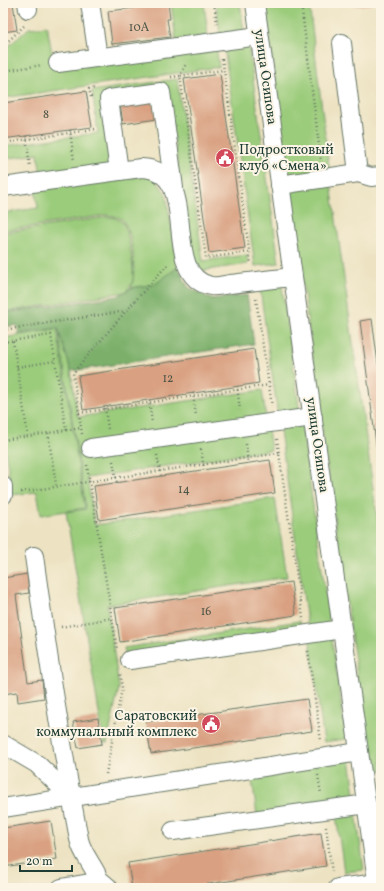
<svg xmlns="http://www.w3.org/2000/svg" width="384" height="891" font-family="Vollkorn,serif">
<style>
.green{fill:#9bcc7b;stroke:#5d8458}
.forest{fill:#7cb06b;stroke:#4e7650}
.building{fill:#d9a182}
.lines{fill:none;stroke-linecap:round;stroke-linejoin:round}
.minor-casing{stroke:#677766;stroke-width:20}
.path{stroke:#677766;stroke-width:2.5;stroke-dasharray:1 3;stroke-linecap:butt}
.minor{stroke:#fff;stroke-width:18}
.labels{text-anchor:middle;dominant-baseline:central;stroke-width:4;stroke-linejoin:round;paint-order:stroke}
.number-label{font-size:12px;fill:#4e5648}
.street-label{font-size:14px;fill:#1f3d34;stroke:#fcf5e5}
.poi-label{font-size:14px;fill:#1f3d34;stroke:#fcf5e5;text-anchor:start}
</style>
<rect width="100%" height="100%" fill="#fcf5e5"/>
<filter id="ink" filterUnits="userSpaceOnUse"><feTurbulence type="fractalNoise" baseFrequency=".025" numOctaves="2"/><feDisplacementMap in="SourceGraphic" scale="8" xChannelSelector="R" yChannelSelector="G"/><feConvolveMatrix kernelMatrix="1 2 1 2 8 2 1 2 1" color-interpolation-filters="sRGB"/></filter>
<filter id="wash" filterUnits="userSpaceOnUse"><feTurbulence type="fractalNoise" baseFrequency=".012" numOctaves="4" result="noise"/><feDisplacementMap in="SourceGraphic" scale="16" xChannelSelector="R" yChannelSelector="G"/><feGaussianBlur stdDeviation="0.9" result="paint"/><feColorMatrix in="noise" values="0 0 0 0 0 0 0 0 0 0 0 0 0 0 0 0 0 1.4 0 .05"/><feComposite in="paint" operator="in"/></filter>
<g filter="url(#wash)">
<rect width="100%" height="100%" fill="#ede3c3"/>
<g class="green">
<path d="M171,3H204L208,36L176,40Z"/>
<path d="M216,3H240L244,32L220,35Z"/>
<path d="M265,3H309L332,191L381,546V771L371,772L330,487Z"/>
<path d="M47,26L55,69L216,46L219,67L3,98V51L29,28Z"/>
<path d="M248,43L279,263L255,266L224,47Z"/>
<path d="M177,79L203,261L247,255L248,264L193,272L167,89L105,97L115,166L41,177L38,154L3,159V146L98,133L92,91Z"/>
<path d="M152,175L166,194L178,267L155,284L131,288C137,275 133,228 121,219C117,216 111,216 106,215L3,231V213L38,208L35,189Z"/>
<path d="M106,217C113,217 118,218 123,223C129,231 134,269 133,279C132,285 129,288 125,292L11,311L3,310V233Z"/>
<path d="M282,286L346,739L324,742L260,289Z"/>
<path d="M58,328L71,371L78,417L262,390L271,450L87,478L95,525L275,498L287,577L107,605L119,688L107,743H104L66,512L86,509Z"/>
<path d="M57,329L85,508L41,515L37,492L12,495L3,435V338Z"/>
<path d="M300,621L302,630L126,657L124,648Z"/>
<path d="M350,759L356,801L257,815L251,773Z"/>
<path d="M356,812L364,870L344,872L336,815Z"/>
</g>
<path class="forest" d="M178,267L188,287L211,299L247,295L254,344L71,371L58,328L19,334L17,325L3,327V311L11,312L118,296L131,288L155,284Z"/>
<g id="blocks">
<g class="building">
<path d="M3,3H13L17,30L3,32Z"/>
<path d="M135,3H168L170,19H167L170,37L112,44L108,11L135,8Z"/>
<path d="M355,3H373V4L356,6Z"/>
<path d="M381,28V47H380L378,29Z"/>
<path d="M220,74L245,248L209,253L184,79Z"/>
<path d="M86,91L92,127L3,139V103Z"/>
<path d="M154,99L157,119L123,124L120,104Z"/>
<path d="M372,319L381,386L380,474L360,321Z"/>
<path d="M254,349L259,383L83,410L78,376Z"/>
<path d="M270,460L275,493L99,520L94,486Z"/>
<path d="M27,574L29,593L16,595L28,682L42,680L44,698L18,702L17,692L3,694V578Z"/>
<path d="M291,582L296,615L120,642L115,608Z"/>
<path d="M307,699L312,731L151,754L146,722Z"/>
<path d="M98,718L102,744L78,748L73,722Z"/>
<path d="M51,821L57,859L3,867V828Z"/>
<path d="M321,833L326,866L183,888H132L128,863Z"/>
</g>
</g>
</g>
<g filter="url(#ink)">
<use href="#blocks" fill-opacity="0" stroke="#677766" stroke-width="1"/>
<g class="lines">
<defs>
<g id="minor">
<path d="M27,3L28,9"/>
<path d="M90,3L98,57"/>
<path d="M255,3L378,888"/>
<path d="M342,43L358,173"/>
<path d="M58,63L259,36"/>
<path d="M119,171L109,99L161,92L174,188"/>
<path d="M280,185L358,173L371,177L381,176"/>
<path d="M3,187L141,168C205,169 157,275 211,286C217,287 224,285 230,284C251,282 272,279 293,277"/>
<path d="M91,448L313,417"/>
<path d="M3,486V495"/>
<path d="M34,556C47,650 61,745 79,839C82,856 99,870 101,888"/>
<path d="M130,660L342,629"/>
<path d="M3,744L37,764L71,797"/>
<path d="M3,808L359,752"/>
<path d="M173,831L367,804"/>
<path d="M61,888L101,881L108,887"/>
<path d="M338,888L378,883"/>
</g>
</defs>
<use href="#minor" class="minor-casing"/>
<g class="path">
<path d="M214,3L217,24"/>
<path d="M301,3L321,161"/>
<path d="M3,46L24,26"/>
<path d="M222,59L224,70"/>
<path d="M3,71L42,65"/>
<path d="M171,77L180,76L186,64"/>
<path d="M91,97L89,89L96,88"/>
<path d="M70,130L74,161"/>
<path d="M26,136L30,167"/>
<path d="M3,143L95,129"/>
<path d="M249,252L206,258L180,76L224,70L251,264"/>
<path d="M256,299L272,406"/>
<path d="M3,330L125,311"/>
<path d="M13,341L28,436"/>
<path d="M3,342L51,335L66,430"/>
<path d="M17,367L55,361"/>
<path d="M237,386L240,410"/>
<path d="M193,393L196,416"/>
<path d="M149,400L152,423"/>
<path d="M105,408L108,429"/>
<path d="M79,413L269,385"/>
<path d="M48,433L56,485"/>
<path d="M82,434L73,373L126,311L169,263"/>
<path d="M277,439L303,618"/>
<path d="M3,440L81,428"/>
<path d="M246,444L248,463"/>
<path d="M201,449L204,469"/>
<path d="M157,455L161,476"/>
<path d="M113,461L117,483"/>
<path d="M87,465L117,649"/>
<path d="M21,492L279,453"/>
<path d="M61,627L112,618"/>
<path d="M308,651L321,741"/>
<path d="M106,774L122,688L120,674"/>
<path d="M318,775L321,794"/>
<path d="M326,827L332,873"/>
</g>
<use href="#minor" class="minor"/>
</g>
</g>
<defs>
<symbol id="civic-disc" viewBox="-11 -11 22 22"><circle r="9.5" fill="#d1495b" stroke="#fcf5e5"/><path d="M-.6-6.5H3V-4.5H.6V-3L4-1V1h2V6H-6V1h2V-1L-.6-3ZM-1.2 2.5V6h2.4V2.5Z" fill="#fff"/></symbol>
</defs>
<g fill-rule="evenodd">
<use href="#civic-disc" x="214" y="147" width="22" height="22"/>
<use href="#civic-disc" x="200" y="713" width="22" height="22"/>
</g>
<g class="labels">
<g class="number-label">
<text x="139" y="28">10А</text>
<text x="46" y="115">8</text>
<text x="168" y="379">12</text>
<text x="184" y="490">14</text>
<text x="206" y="612">16</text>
</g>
<g class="street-label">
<text transform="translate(265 77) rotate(82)">улица Осипова</text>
<text transform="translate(317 445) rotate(82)">улица Осипова</text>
</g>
<g class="poi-label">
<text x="239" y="150">Подростковый<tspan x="239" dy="16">клуб «Смена»</tspan></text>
<text x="197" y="716" text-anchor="end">Саратовский<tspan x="197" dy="16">коммунальный комплекс</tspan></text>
</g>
</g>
<rect width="384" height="891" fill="none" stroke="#fcf5e5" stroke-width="16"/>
<path d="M20 865v6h52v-6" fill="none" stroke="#1f3d34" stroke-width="2"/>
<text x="26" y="865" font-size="12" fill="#1f3d34" stroke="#fcf5e5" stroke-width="3" paint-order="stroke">20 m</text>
</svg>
